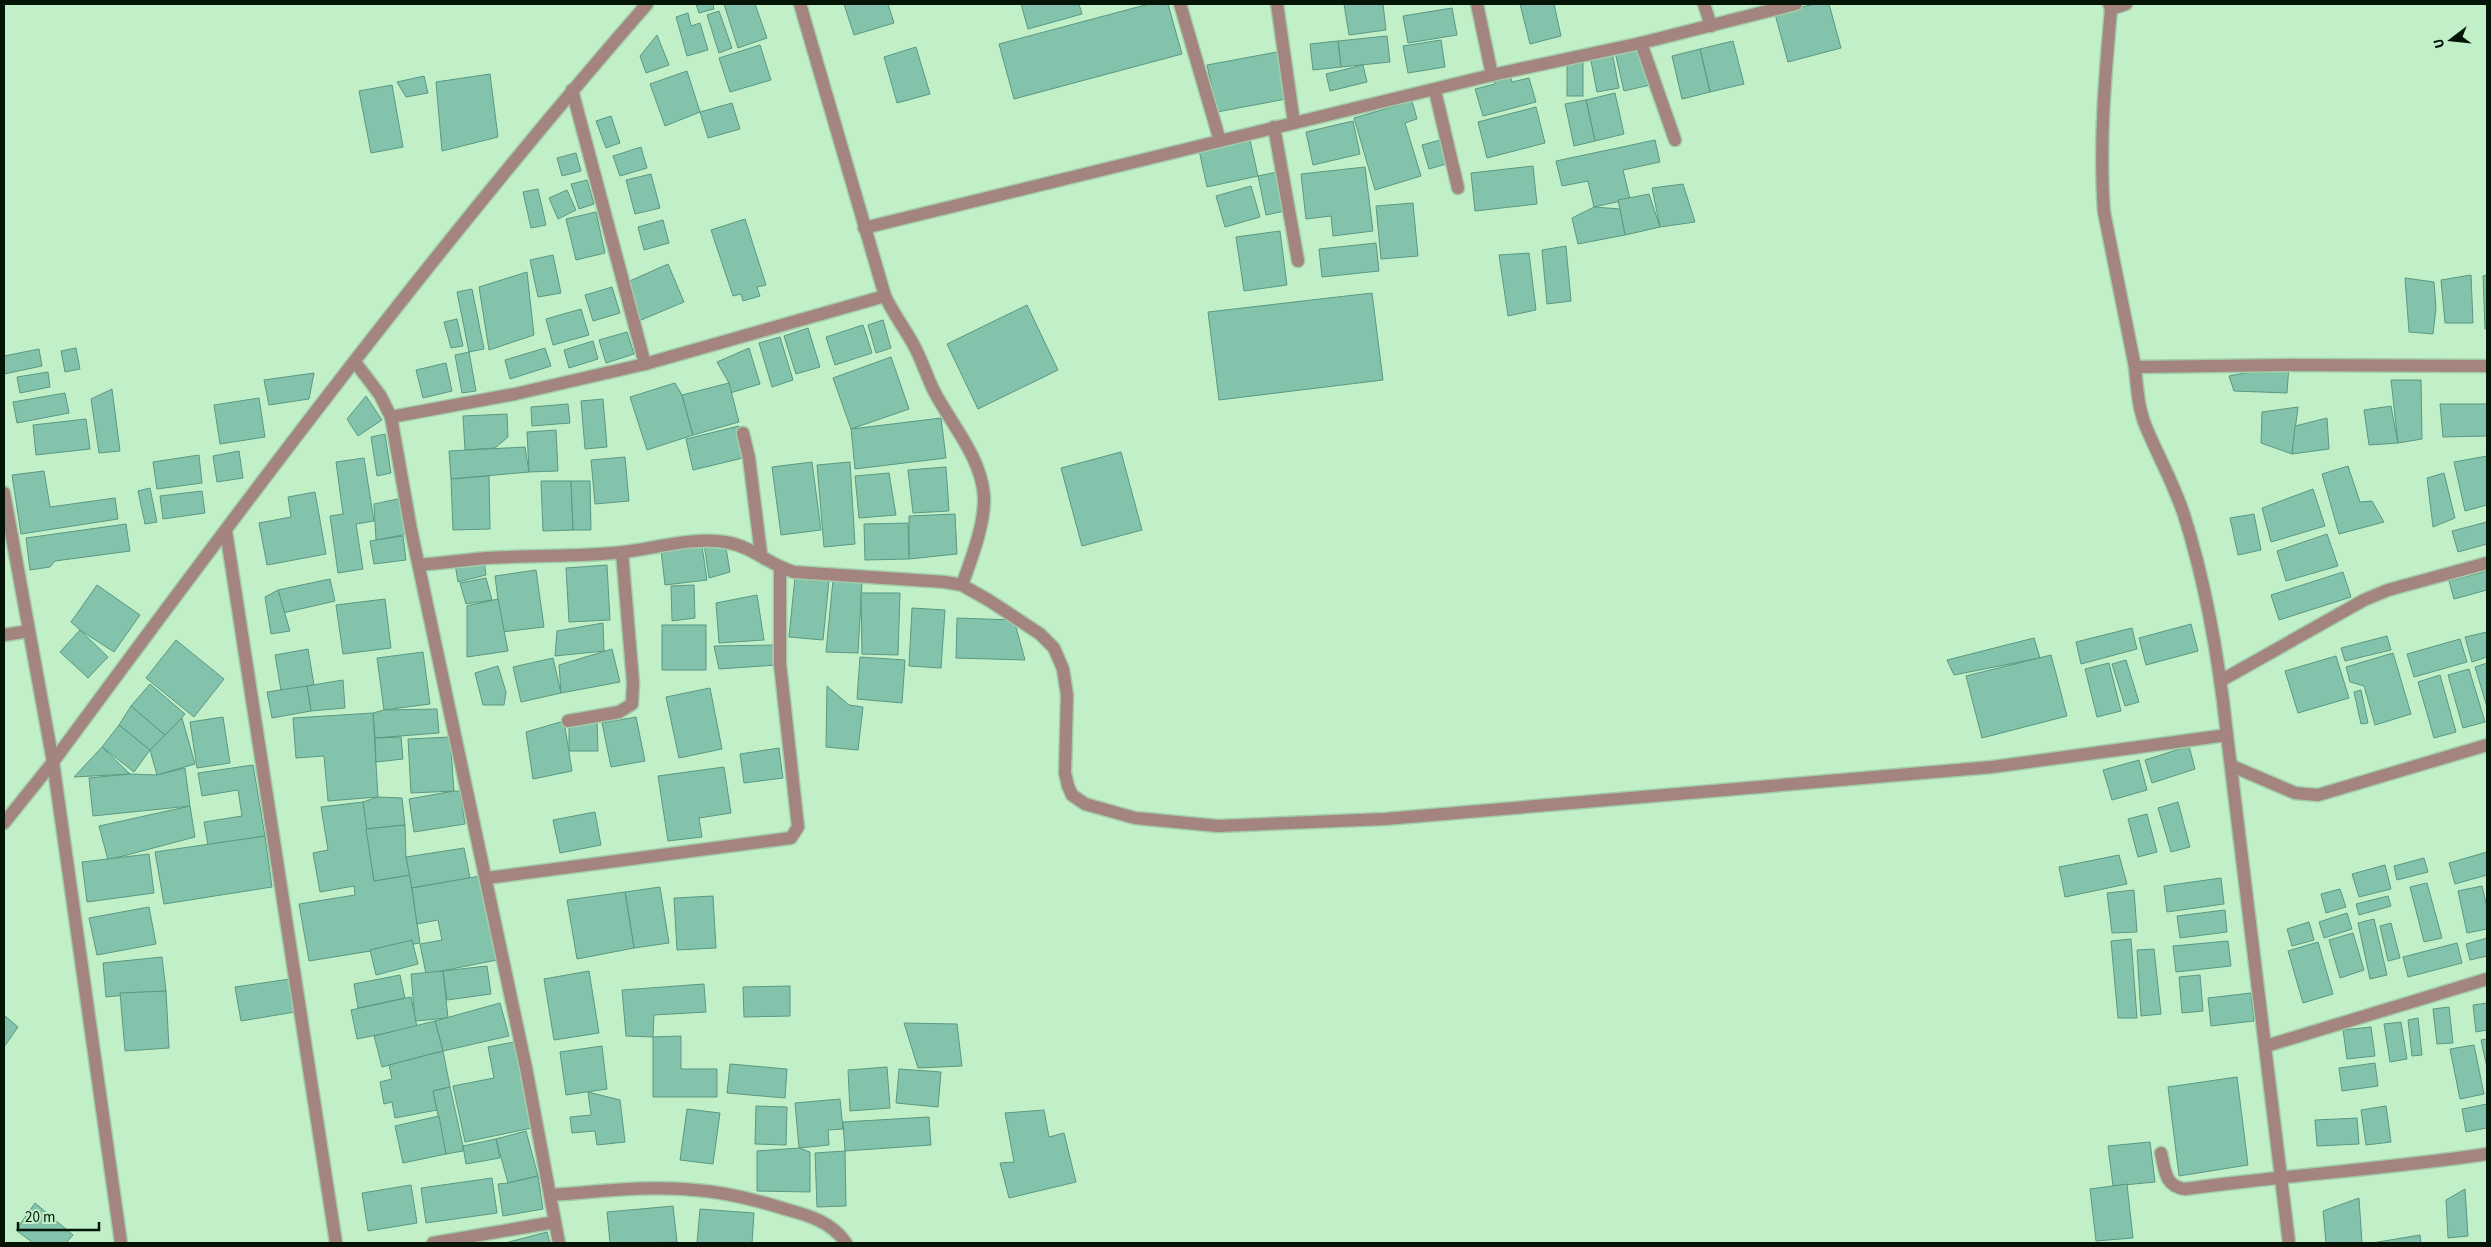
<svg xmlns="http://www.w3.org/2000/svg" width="2491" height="1247" font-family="'Source Sans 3',sans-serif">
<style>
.building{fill:#83c2ab;stroke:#5a9882}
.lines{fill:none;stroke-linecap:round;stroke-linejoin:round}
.minor-casing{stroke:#a3cda9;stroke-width:15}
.tertiary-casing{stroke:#a3cda9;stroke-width:15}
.minor{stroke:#a3847f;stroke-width:12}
.tertiary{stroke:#a3847f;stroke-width:12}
</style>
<rect width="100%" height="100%" fill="#c1f0c8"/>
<g class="building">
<path d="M696,4H713L714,9L699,13Z"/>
<path d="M724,4H755L767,38L738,48Z"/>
<path d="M844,4H888L894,23L854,35Z"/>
<path d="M1021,4H1079L1082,14L1028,29Z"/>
<path d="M1149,4H1168L1182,54L1014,99L999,44Z"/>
<path d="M1344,4H1383L1386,30L1349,35Z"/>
<path d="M1520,4H1554L1561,36L1530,44Z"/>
<path d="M1814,4H1829L1841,48L1788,62L1775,14Z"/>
<path d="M1452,8L1457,35L1408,43L1403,16Z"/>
<path d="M719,11L732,48L719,53L707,15Z"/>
<path d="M688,13L691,26L700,23L708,50L687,56L676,17Z"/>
<path d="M657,35L669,65L646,73L640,56Z"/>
<path d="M1387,36L1390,62L1341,67L1338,41Z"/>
<path d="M1441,40L1445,67L1408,73L1403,46Z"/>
<path d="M1338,41L1341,67L1313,70L1310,44Z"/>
<path d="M1733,41L1744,84L1710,92L1700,49Z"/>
<path d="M760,45L771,80L730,92L719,58Z"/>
<path d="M1641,46L1650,85L1624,91L1615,52Z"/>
<path d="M916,47L930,94L897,103L884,57Z"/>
<path d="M1700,49L1710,92L1682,99L1672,56Z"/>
<path d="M1277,52L1286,99L1217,112L1207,65Z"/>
<path d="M1612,52L1619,88L1597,92L1590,56Z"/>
<rect x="1567" y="60" width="16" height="36"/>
<path d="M1363,65L1367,82L1330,91L1326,74Z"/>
<path d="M687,71L700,112L665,126L650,84Z"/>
<path d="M1510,73L1512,82L1529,78L1536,102L1483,116L1475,89L1495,84L1493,78Z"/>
<path d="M490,74L498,137L442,151L436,82Z"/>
<path d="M424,76L428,93L406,97L397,82Z"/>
<path d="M392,85L403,147L371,153L359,91Z"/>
<path d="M1615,93L1624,134L1595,141L1586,100Z"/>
<path d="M1586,100L1595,141L1574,146L1565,104Z"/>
<path d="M1412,101L1417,119L1405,123L1421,176L1375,190L1354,118Z"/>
<path d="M732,103L740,129L708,138L700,112Z"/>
<path d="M1536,107L1545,143L1487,158L1478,122Z"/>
<path d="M611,116L620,143L606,148L596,121Z"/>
<path d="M1353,121L1360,154L1313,165L1306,132Z"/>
<path d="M1250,140L1258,176L1207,187L1199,150Z"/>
<path d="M1440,140L1446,164L1429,169L1422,145Z"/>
<path d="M1655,140L1660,162L1623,170L1630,199L1594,207L1588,181L1562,186L1556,161Z"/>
<path d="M641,147L647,168L620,176L613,156Z"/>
<path d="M576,153L581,171L562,176L557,158Z"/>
<path d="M1533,166L1537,204L1475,211L1471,173Z"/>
<path d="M1365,167L1373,231L1333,236L1331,216L1306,219L1301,174Z"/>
<path d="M1277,172L1285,211L1266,215L1258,176Z"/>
<path d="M651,174L660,208L635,214L626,180Z"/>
<path d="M587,180L594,204L579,209L571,184Z"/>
<path d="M1683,184L1695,222L1660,227L1652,188Z"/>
<path d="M1251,186L1260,217L1225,227L1216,196Z"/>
<path d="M538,189L546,225L531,228L523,192Z"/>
<path d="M567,190L576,210L558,219L549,198Z"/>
<path d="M1649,194L1660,227L1625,235L1618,200Z"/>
<path d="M1413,203L1418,256L1381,259L1376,206Z"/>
<path d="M1594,207L1620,209L1625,235L1578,244L1572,218Z"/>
<path d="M596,212L605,253L576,260L566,219Z"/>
<path d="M745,219L766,285L757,287L760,296L743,301L741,294L733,296L711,230Z"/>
<path d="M663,220L669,243L644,250L638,227Z"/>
<path d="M1280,231L1287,285L1244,291L1236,237Z"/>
<path d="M1376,243L1379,271L1322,277L1319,249Z"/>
<path d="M1566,246L1571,301L1547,304L1542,250Z"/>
<path d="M1529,253L1536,310L1508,316L1499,255Z"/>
<path d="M553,255L561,293L538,297L530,260Z"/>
<path d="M668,264L684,302L634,323L623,284Z"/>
<path d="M527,272L534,335L489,350L479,287Z"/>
<path d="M2471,275L2473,323H2445L2441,280Z"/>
<path d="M2487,275V329H2485L2483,276Z"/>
<path d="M2405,278L2434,282L2436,308L2433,334L2409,332Z"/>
<path d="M612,287L620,313L593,321L585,295Z"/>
<path d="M472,289L484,349L469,352L457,292Z"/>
<path d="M1372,293L1383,380L1219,400L1208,312Z"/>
<path d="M1027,305L1058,370L978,409L947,344Z"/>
<path d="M581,309L589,335L553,345L546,319Z"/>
<path d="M457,319L463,346L451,348L444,322Z"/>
<path d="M883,320L891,348L876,353L868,325Z"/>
<path d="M863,325L872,353L835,365L826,337Z"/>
<path d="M808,328L820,367L796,374L784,336Z"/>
<path d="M627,332L634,354L606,363L599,340Z"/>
<path d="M780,337L793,380L772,387L759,343Z"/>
<path d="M593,341L598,359L569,368L564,350Z"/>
<path d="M76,348L80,369L65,372L61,351Z"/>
<path d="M545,348L551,366L510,379L505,360Z"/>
<path d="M749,348L760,384L730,393L729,383L717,362Z"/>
<path d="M39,349L42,366L4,374V356Z"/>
<path d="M469,352L476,391L462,393L455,355Z"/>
<path d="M891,357L909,409L851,429L833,378Z"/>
<path d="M446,363L452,391L423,398L416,370Z"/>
<path d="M2289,365L2287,393L2234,391L2229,376Z"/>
<path d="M48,372L50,387L20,393L17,377Z"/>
<path d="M314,373L309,399L269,405L264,380Z"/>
<path d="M2391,380H2421L2422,439L2398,443Z"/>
<path d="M675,383L682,395L693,435L647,450L630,397Z"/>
<path d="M729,383L739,422L693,435L682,395Z"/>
<path d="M112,389L120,451L99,453L91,399Z"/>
<path d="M65,393L69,413L17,423L13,402Z"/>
<path d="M366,396L382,420L358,436L347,419Z"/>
<path d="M259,398L265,437L220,444L214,405Z"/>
<path d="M603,399L607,447L585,449L581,401Z"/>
<path d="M568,404L570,423L532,426L531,407Z"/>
<path d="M2440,404H2487V436L2443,437Z"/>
<path d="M2391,406L2398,443L2369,445L2364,410Z"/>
<path d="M2298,407L2292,454L2261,443L2262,412Z"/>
<path d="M507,414L508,437L495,448L465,450L463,416Z"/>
<path d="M941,418L946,458L855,469L851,429Z"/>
<path d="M2327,418L2329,449L2292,454L2295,426Z"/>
<path d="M86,419L90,449L36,455L33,425Z"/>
<path d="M739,426L747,457L693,470L686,439Z"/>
<path d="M556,430L558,471L529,472L527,432Z"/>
<path d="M385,434L391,473L377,476L371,437Z"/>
<path d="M525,447L529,472L451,479L449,451Z"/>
<path d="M239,451L243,478L217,482L213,456Z"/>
<path d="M1121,452L1142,530L1082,546L1061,468Z"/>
<path d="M199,455L202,483L157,489L153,462Z"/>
<path d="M2487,456V505L2465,511L2454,462Z"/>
<path d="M625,457L629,501L595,504L591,460Z"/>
<path d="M364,458L374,521L356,524L363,569L338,573L330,516L343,514L336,462Z"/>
<path d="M812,462L821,530L781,535L772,467Z"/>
<path d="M850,462L855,544L824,547L817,465Z"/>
<path d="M2348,466L2360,502L2372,501L2384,522L2339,534L2322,474Z"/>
<path d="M946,467L949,511L913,513L908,470Z"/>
<path d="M44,471L50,507L115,498L118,519L21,534L12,475Z"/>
<path d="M889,473L896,515L859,518L855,476Z"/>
<path d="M2444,473L2455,518L2433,527L2427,478Z"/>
<path d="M489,476L490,529L453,530L451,479Z"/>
<path d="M541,481H571L573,530L543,531Z"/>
<path d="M571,481H590L591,530H573Z"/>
<path d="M150,488L157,522L145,524L138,491Z"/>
<path d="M2313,489L2325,526L2271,542L2262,508Z"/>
<path d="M202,491L205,513L163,519L160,496Z"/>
<path d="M315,492L326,554L267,565L259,523L291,517L288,497Z"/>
<path d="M402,498L408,534L376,540L374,504Z"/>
<path d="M955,514L957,554L909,559V516Z"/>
<path d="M2254,514L2261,550L2238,555L2230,518Z"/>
<path d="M2487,522V544L2458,552L2452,531Z"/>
<path d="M908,523L909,559L865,560L864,524Z"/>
<path d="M126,524L130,551L55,561L50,567L30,570L26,538Z"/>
<path d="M2327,534L2338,566L2286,581L2277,551Z"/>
<path d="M403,536L406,560L374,564L370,541Z"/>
<path d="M725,542L730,572L709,578L704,544Z"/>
<path d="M702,546L707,580L665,585L661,550Z"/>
<path d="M484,560L486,575L458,582L455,564Z"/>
<path d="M607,565L610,620L569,622L566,568Z"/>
<path d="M536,570L544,627L502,632L495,576Z"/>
<path d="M2487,571V590L2454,599L2449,581Z"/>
<path d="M2343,572L2351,597L2279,620L2271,595Z"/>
<path d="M795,577L829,581L823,640L789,637Z"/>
<path d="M486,578L492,600L466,604L460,583Z"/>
<path d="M330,579L335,601L283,613L278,590Z"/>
<path d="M833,580L862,582L858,653L826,652Z"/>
<path d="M97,585L140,615L114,652L80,630L71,622Z"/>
<path d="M694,585L695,618L672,621L671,586Z"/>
<path d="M278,590L290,631L271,634L265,597Z"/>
<path d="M861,593H900L898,655L862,654Z"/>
<path d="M757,595L764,640L719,643L716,603Z"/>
<path d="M385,599L391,648L343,654L336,605Z"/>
<path d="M498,599L508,651L467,657V606Z"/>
<path d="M912,608L945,610L941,668L909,666Z"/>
<path d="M957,618L1014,620L1025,660L956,658Z"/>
<path d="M603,623L604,651L555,656L557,631Z"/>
<path d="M2191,624L2198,651L2146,665L2139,638Z"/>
<rect x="662" y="625" width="44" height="45"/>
<path d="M2132,628L2137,649L2081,664L2076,642Z"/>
<path d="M80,630L108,657L88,678L60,652Z"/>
<path d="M2487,632V657L2472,662L2465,637Z"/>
<path d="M2387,636L2391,650L2345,661L2341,648Z"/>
<path d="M2034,638L2040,658L1954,675L1947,660Z"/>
<path d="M2460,639L2467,662L2414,677L2407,654Z"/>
<path d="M176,640L224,679L194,717L146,678Z"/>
<path d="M775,645L777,665L719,669L714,646Z"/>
<path d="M308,649L314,685L281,691L275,655Z"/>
<path d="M612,649L620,682L561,693L559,665Z"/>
<path d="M423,652L430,704L384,710L377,658Z"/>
<path d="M2393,653L2411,714L2375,725L2364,686L2350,682L2346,667Z"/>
<path d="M2051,655L2067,716L1982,738L1966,676Z"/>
<path d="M2336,656L2349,698L2298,713L2285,671Z"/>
<path d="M860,657L905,660L902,703L857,699Z"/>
<path d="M553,658L561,693L521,702L513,667Z"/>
<path d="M2126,660L2139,702L2125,706L2112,664Z"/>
<path d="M2109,663L2121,711L2097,717L2085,669Z"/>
<path d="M2487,663V707L2475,667Z"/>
<path d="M498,666L506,692L504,705H483L475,673Z"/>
<path d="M2469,669L2485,722L2463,728L2448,675Z"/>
<path d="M2440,675L2456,732L2434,738L2418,682Z"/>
<path d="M343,680L345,708L311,711L307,686Z"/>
<path d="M150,684L185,714L166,736L131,706Z"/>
<path d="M307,686L311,711L272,718L267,692Z"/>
<path d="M827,686L849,705L863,707L858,750L826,747Z"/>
<path d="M710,688L722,749L679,758L666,697Z"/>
<path d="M2361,690L2368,723L2361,724L2354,692Z"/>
<path d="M131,706L166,736L150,750L119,725Z"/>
<path d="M437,709L439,733L375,738L373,713L384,710Z"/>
<path d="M373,713L378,797L328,801L324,756L296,758L293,718Z"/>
<path d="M223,717L230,763L197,768L190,722Z"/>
<path d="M636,717L645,761L611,767L602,723Z"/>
<path d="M182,718L195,764L157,775L150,750Z"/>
<path d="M597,720L598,751H569V725Z"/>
<path d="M564,721L572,771L533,779L526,732Z"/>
<path d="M119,725L150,750L134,772L102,747Z"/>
<path d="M401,737L403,759L376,762L375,738Z"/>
<path d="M450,737L454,791L411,793L408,739Z"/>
<path d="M2189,746L2195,769L2152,783L2145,760Z"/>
<path d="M102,747L130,774L74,777Z"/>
<path d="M779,748L783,778L744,783L740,754Z"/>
<path d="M2139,760L2147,790L2112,800L2103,770Z"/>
<path d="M253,765L265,836L208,845L204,822L242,816L238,790L202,796L198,773Z"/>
<path d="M724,767L731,813L699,818L702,837L668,841L658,776Z"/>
<path d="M185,768L190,806L93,816L89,778L130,774L157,775Z"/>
<path d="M454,791H460L465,824L414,832L409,799Z"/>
<path d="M378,797L402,798L405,825L366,829L363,802Z"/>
<path d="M363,802L374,881L410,875L420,943L309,961L299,904L355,895L354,886L320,892L313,853L328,850L321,807Z"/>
<path d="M2178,802L2190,847L2171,852L2158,808Z"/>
<path d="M190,806L195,837L108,860L99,826Z"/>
<path d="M595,812L601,845L560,853L553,820Z"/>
<path d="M2147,814L2157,852L2138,857L2128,819Z"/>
<path d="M405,825L406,857L410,875L374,881L366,829Z"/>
<path d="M265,836L272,887L164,904L155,852Z"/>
<path d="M464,848L470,878L412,888L406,857Z"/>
<path d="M2487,852V875L2455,884L2449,863Z"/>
<path d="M149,854L154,893L87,902L82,862Z"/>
<path d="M2119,855L2127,884L2065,897L2059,867Z"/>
<path d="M2424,858L2428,872L2397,880L2394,866Z"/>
<path d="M2385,865L2391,889L2359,897L2352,874Z"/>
<path d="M480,876L497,960L426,974L420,944L442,940L438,920L417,924L412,888Z"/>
<path d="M2221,878L2224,904L2167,912L2164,886Z"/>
<path d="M2427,883L2442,938L2424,942L2410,887Z"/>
<path d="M2482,886L2487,907V929L2467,933L2458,891Z"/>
<path d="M660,887L669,943L634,948L625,892Z"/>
<path d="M2340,889L2346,907L2326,913L2321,894Z"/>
<path d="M2134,890L2137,932L2112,933L2107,893Z"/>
<path d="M625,892L634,948L577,959L567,900Z"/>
<path d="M713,896L716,948L677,950L674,898Z"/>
<path d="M2388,896L2391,906L2359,915L2356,904Z"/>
<path d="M149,907L156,944L97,955L89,918Z"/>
<path d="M2225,910L2227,932L2180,938L2177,916Z"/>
<path d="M2347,913L2352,929L2324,938L2319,922Z"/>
<path d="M2374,919L2387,975L2370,979L2358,923Z"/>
<path d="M2309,922L2314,940L2292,946L2287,929Z"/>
<path d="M2391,923L2400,958L2388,961L2380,926Z"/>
<path d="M2353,933L2364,970L2340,978L2329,940Z"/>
<path d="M2487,938V956L2470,960L2466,944Z"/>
<path d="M2131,939L2137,1018H2118L2111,941Z"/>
<path d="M412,940L418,964L376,975L370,950Z"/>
<path d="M2228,941L2231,966L2176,972L2173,946Z"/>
<path d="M2318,942L2333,994L2303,1003L2288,951Z"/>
<path d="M2457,943L2462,963L2408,977L2403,957Z"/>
<path d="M2154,949L2161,1014L2141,1016L2137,950Z"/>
<path d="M162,957L166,991L106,997L103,963Z"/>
<path d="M487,966L491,994L447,1000L443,971Z"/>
<path d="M443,971L448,1018L415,1021L411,974Z"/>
<path d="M589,971L599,1033L554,1040L544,979Z"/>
<path d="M400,975L405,998L358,1008L354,984Z"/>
<path d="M2200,975L2203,1011L2182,1013L2179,977Z"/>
<path d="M290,979L295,1012L241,1021L235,987Z"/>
<path d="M704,984L706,1012L654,1015L653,1037L626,1036L622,990Z"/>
<path d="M790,986V1016L744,1017L743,987Z"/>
<path d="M166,991L169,1048L125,1051L120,993Z"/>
<path d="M2251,993L2254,1021L2211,1026L2208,998Z"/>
<path d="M411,997L417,1027L357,1039L351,1010Z"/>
<path d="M500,1003L509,1036L443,1051L435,1021Z"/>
<path d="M2487,1003V1030L2476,1032L2473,1005Z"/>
<path d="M2449,1007L2453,1043L2437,1044L2433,1009Z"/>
<path d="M4,1015L18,1027L4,1047Z"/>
<path d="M2418,1018L2422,1055L2412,1056L2408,1020Z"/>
<path d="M435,1021L443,1051L382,1067L374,1036Z"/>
<path d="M2401,1022L2407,1059L2390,1062L2384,1024Z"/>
<path d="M904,1023L957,1024L962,1066L918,1068Z"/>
<path d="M2371,1027L2375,1056L2347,1059L2343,1030Z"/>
<path d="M681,1036V1069H717V1097H653V1037Z"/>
<path d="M2487,1039V1068L2481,1040Z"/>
<path d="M514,1042L532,1128L465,1142L453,1086L494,1078L488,1047Z"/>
<path d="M2474,1045L2484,1094L2460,1099L2450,1049Z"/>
<path d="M602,1046L607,1089L566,1095L560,1052Z"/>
<path d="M443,1051L450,1087L433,1091L437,1110L395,1118L392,1102L384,1104L380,1082L392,1079L389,1065Z"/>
<path d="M2375,1063L2378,1086L2342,1091L2339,1068Z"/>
<path d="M730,1064L787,1069L785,1098L727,1093Z"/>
<path d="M887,1067L890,1108L850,1111L848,1070Z"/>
<path d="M899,1069L941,1072L938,1107L896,1103Z"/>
<path d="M2237,1077L2248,1165L2179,1176L2168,1087Z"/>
<path d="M450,1087L463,1146V1151L446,1154L433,1091Z"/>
<path d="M588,1092L620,1100L625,1142L597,1145L595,1131L572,1133L570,1117L591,1115Z"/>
<path d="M840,1099L843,1129L828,1130L829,1145L799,1148L795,1103Z"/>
<path d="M2487,1104V1128L2466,1132L2462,1109Z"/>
<path d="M756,1106L787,1107L786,1145L755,1144Z"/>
<path d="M2386,1106L2391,1142L2366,1145L2361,1110Z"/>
<path d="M687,1109L720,1113L713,1164L680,1160Z"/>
<path d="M1044,1110L1049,1137L1064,1133L1076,1182L1009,1198L1000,1163L1014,1162L1005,1113Z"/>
<path d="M439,1116L446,1154L403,1163L395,1126Z"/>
<path d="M929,1117L931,1145L845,1151L843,1122Z"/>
<path d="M2357,1118L2359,1144L2317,1146L2315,1120Z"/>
<path d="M526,1131L538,1176L508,1183L496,1139Z"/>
<path d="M496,1139L500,1158L466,1164L463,1146Z"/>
<path d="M2150,1142L2155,1182L2113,1186L2108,1146Z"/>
<path d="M799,1148L810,1152V1192L757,1191V1151Z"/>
<path d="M845,1151L846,1206L817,1207L815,1153Z"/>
<path d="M538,1176L543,1209L503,1216L498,1184L508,1183Z"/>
<path d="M492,1178L497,1213L426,1223L421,1188Z"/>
<path d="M2127,1184L2133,1238L2096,1241L2090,1189Z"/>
<path d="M411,1185L417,1223L368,1231L362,1193Z"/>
<path d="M2465,1189L2468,1236L2448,1238L2446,1200Z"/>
<path d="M2359,1198L2362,1243H2326L2323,1211Z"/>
<path d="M35,1203L73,1235L66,1243H33L16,1230Z"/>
<path d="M673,1206L677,1242L610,1243L607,1212Z"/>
<path d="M700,1209L754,1213L752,1243H697Z"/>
<path d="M547,1232L550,1243H505Z"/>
<path d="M2420,1235L2421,1243H2372Z"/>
</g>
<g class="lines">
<defs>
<g id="minor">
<path d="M800,4L885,296C893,313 903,326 912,342C921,357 926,375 934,391C951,424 982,458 984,497C985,524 971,560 962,585"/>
<path d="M1180,4L1220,141L1492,75L1641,43L1796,4"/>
<path d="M1277,4L1294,123"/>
<path d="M1477,4L1492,75"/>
<path d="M1704,4L1711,26"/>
<path d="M2109,4L2111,9C2105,77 2099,144 2104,212L2135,367"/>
<path d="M2111,9L2126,4"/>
<path d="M1641,43L1675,140"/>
<path d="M572,90L645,364"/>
<path d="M1435,91L1458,188"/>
<path d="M1274,127L1298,261"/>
<path d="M864,228L1220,141"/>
<path d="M355,362L380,395L391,417L411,530L526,1068L559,1243"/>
<path d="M391,417L515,394L645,364L885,296"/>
<path d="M743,433L749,458L761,554"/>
<path d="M4,493L53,762L121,1243"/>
<path d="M226,531L336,1243"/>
<path d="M419,565C442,563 465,560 487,558C532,555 579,557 624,552C657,548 692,537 725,542C752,546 769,565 794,572L945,582L962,585L990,601L1040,634L1054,648L1063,669L1067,695L1065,773L1068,786L1072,795L1085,804L1135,818L1218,826L1385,819L1992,767L2227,735L2289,1243"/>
<path d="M4,635L29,631"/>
<path d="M2222,680L2364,600L2388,590L2487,563"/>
<path d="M568,721L619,712L632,704L633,682L622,552"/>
<path d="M2227,735C2219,660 2207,587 2184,515C2174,484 2158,456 2146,427C2138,408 2137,387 2135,367L2289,365L2487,366"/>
<path d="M2232,766L2295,793L2318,795L2487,745"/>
<path d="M487,878L791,838L798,827L780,664V568"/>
<path d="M2266,1046L2487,979"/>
<path d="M2161,1153C2165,1170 2165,1187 2185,1189C2286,1175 2387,1169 2487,1154"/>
<path d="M550,1195C598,1192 647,1185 695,1190C725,1192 756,1200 785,1209C808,1215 832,1222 846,1243"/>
<path d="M433,1243L555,1222"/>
</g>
<path id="tertiary" d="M4,823L53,762C243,504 436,246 647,4"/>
</defs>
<use href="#minor" class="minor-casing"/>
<use href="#tertiary" class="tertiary-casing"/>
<use href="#minor" class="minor"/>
<use href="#tertiary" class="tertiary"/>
</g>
<rect width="2491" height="1247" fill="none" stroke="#041407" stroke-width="10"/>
<g transform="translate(2451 40) rotate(254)" stroke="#c1f0c8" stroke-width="4" paint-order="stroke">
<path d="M0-4L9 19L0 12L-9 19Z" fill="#041407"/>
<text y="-8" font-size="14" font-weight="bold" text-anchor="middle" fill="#041407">U</text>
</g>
<path d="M18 1222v8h81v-8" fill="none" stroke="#041407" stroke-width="2.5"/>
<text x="25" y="1222" font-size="15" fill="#041407" stroke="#c1f0c8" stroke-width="4" paint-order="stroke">20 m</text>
</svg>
